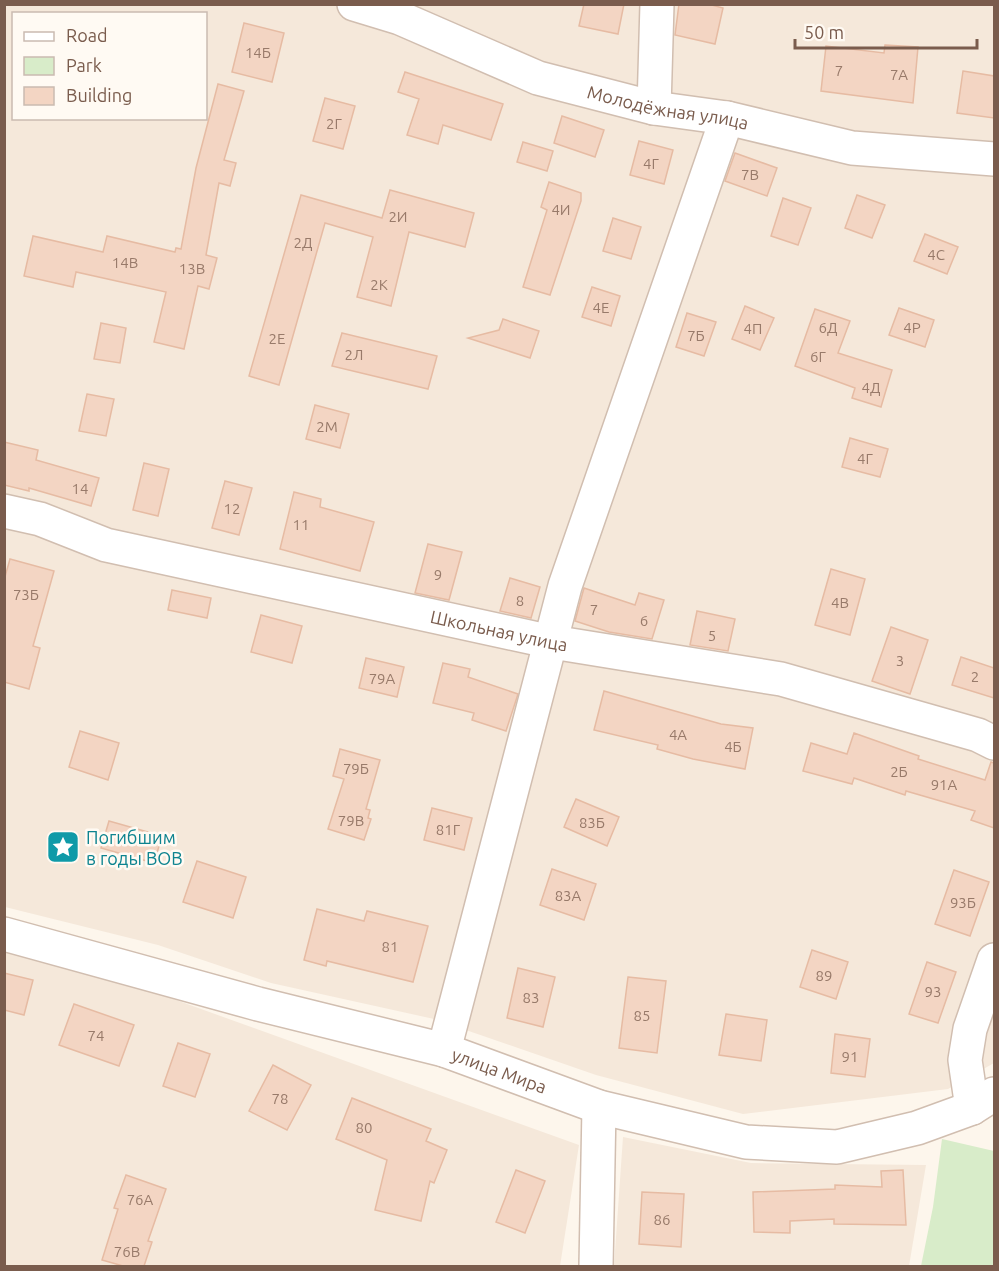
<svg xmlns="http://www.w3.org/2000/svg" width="999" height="1271" font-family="Ubuntu,sans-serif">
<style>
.residential{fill:#f5e8da;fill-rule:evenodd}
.green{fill:#d8ecc9}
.building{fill:#f3d5c3;stroke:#e6bba3;stroke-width:1.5}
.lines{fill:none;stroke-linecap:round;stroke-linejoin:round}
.minor-casing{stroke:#d1beb0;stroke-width:36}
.minor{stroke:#fff;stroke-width:33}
.labels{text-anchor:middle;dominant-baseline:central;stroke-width:5;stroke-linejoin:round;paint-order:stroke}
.number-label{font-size:15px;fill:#987a6a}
.street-label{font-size:18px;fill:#7a5c4d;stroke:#fffaf3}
.culture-label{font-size:18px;fill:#0d838f;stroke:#fffaf3;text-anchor:start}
</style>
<rect width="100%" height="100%" fill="#fdf6ec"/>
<g class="residential">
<path d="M5,5H994V1063L948,1089L743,1114L596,1075L434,1019L271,983L158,945L5,907ZM14,14H206V118H14Z"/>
<path d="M4,946L101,973L579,1145L560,1266H5Z"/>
<path d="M623,1137L751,1163L926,1165L909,1266H614Z"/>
</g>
<path class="green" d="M942,1139L994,1151V1266H921L933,1207Z"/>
<g class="building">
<path d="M584,4H624L618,34L579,26Z"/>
<path d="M679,4H708L723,8L715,44L675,35Z"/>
<path d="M244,23L284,33L272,82L232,72Z"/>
<path d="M885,45L918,47L913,103L821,91L826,46L884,53Z"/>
<path d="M963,71L994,76V118L957,113Z"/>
<path d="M405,72L503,104L491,140L443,125L438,144L407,135L419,99L398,92Z"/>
<path d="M218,84L244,91L224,160L236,163L230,186L219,183L206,255L217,258L209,289L198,286L184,349L154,342L166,292L76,272L73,287L24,276L33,236L103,252L107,236L175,252L176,248L181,249L196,168Z"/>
<path d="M325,98L355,106L343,149L313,141Z"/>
<path d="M562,116L604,130L595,157L554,143Z"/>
<path d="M639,141L673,150L664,184L630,175Z"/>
<path d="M523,142L553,151L547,171L517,162Z"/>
<path d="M735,153L777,168L767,196L725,181Z"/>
<path d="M549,182L581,193V201L550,295L523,287L547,210L541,207Z"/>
<path d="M390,190L474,213L465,247L409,232L391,306L357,297L373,237L325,223L279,385L249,376L301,195L382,218Z"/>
<path d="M857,195L885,205L872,238L845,228Z"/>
<path d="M783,198L811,208L798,245L771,236Z"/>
<path d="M613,218L641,227L631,259L603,251Z"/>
<path d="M925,234L958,247L947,274L914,261Z"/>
<path d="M592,287L620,296L611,326L582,317Z"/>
<path d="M745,306L774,318L760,350L732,339Z"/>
<path d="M899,308L934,320L925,347L889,335Z"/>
<path d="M815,309L850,321L838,353L892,370L881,407L852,398L855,388L795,366Z"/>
<path d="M687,313L716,322L704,356L676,347Z"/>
<path d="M503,319L539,331L530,358L468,338L499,330Z"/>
<path d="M101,323L126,328L120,363L94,359Z"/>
<path d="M342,333L437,356L428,389L332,366Z"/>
<path d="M87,394L114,399L106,436L79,431Z"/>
<path d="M315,405L349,414L340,448L306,439Z"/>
<path d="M850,438L888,449L880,477L842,467Z"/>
<path d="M4,442L38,450L36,460L99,478L91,506L29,488V491L4,485Z"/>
<path d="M144,463L169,469L158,516L133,510Z"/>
<path d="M225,481L252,488L239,535L212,528Z"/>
<path d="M294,492L321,499L320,507L374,522L360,571L280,549Z"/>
<path d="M428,544L462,552L449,600L415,593Z"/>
<path d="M10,559L54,571L33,646L40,648L29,689L4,682V580Z"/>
<path d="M831,569L865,579L850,635L815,625Z"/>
<path d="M510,578L540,587L531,618L500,611Z"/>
<path d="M584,588L635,605L639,593L664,600L652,639L609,632L575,621Z"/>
<path d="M172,590L211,598L207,618L168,610Z"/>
<path d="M697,611L735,619L728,651L690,645Z"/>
<path d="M261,615L302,626L292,663L251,652Z"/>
<path d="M891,627L928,640L910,694L872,681Z"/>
<path d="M961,657L994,668V698L952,685Z"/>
<path d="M366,658L404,667L397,697L359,688Z"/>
<path d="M443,663L470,669L468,677L518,694L506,731L472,720L474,713L433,703Z"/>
<path d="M604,691L721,724L753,728L745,769L693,759L657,749L658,745L594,730Z"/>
<path d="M80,731L119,743L108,780L69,767Z"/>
<path d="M854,733L919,756L918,759L985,780L991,762L994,763V828L971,820L975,811L906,791L905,795L854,778L852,784L803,771L811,743L847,754Z"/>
<path d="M340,749L380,760L366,809L370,810L368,818L371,819L364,840L328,829L344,779L333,776Z"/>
<path d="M576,799L619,817L607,846L564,827Z"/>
<path d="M432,808L472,818L464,850L424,840Z"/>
<path d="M109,821L162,836L154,863L101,848Z"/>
<path d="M197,861L246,877L233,918L183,902Z"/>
<path d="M552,869L596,884L584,920L540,905Z"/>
<path d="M954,870L989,882L970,936L935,924Z"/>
<path d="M317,909L364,921L367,911L428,926L413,982L327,961L326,966L304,960Z"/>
<path d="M812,950L848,962L836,999L800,987Z"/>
<path d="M927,962L956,972L938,1023L909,1014Z"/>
<path d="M518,968L555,977L543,1027L507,1018Z"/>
<path d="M4,973L33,980L24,1015L4,1010Z"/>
<path d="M628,977L666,981L657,1053L619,1048Z"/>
<path d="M74,1004L134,1025L119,1066L59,1045Z"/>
<path d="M726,1014L767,1020L761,1061L719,1055Z"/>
<path d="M835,1034L870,1039L865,1077L831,1073Z"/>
<path d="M178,1043L210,1054L195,1097L163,1086Z"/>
<path d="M273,1065L311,1085L287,1130L249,1111Z"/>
<path d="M352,1098L431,1129L426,1141L447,1150L434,1183L430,1181L421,1221L375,1210L387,1160L336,1139Z"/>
<path d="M516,1170L545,1181L525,1233L496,1222Z"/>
<path d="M903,1170L906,1225L834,1224V1219L790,1221V1233L754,1232L753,1192L835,1189V1185L882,1187L881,1171Z"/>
<path d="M126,1175L166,1189L148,1241L152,1242L144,1266H123L102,1260L118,1209L114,1208Z"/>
<path d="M642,1192L684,1194L681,1247L639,1244Z"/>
</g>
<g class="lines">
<defs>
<g id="minor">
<path id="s1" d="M354,4L400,18L538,78L654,108L727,118L852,148L994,159"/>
<path d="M654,108L657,4"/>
<path id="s2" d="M4,511L40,519L106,545L552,642L781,679L978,735L994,743"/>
<path id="s3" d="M4,934L258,1004L444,1050L599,1107L746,1142L837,1147L917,1128L972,1108L994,1094"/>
<path d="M444,1050L565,586L727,118"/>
<path d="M972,1108L965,1060L970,1029L994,960"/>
<path d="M596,1266L599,1107"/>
</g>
</defs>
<use href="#minor" class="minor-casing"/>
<use href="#minor" class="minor"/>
</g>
<defs>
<symbol id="sight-square" viewBox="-11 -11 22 22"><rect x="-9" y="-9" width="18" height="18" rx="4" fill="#0f9aa8" stroke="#fffaf3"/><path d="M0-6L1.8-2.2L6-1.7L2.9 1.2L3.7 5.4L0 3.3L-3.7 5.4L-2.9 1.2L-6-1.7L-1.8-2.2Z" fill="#fff"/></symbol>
</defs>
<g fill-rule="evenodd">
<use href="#sight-square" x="44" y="828" width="38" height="38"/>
</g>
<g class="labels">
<g class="number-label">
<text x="258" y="52">14Б</text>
<text x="839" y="70">7</text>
<text x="899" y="74">7А</text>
<text x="334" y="123">2Г</text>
<text x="651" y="163">4Г</text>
<text x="750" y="174">7В</text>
<text x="561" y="209">4И</text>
<text x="398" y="216">2И</text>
<text x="303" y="242">2Д</text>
<text x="936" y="254">4С</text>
<text x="125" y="262">14В</text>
<text x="192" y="268">13В</text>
<text x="379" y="284">2К</text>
<text x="601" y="307">4Е</text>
<text x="828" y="327">6Д</text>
<text x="912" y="327">4Р</text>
<text x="753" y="328">4П</text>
<text x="696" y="335">7Б</text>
<text x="277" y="338">2Е</text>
<text x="354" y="354">2Л</text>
<text x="818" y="356">6Г</text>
<text x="871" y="387">4Д</text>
<text x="327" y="426">2М</text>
<text x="865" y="458">4Г</text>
<text x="80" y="488">14</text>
<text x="232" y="508">12</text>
<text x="301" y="524">11</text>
<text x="438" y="574">9</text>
<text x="26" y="594">73Б</text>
<text x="520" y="600">8</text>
<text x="840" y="602">4В</text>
<text x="594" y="609">7</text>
<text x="644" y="620">6</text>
<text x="712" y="635">5</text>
<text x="900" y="660">3</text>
<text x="975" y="676">2</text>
<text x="382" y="678">79А</text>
<text x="678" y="734">4А</text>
<text x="733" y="746">4Б</text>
<text x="356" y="768">79Б</text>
<text x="899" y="771">2Б</text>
<text x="944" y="784">91А</text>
<text x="351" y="820">79В</text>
<text x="592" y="822">83Б</text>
<text x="448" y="829">81Г</text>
<text x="568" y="895">83А</text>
<text x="963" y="902">93Б</text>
<text x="390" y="946">81</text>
<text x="824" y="975">89</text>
<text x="933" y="991">93</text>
<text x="531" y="997">83</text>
<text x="642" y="1015">85</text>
<text x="96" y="1035">74</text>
<text x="850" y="1056">91</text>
<text x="280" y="1098">78</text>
<text x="364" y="1127">80</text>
<text x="140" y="1199">76А</text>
<text x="662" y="1219">86</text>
<text x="127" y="1251">76В</text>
</g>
<g class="street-label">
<text stroke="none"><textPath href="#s1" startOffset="332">Молодёжная улица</textPath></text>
<text stroke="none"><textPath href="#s2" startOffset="510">Школьная улица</textPath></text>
<text stroke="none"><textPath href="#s3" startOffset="514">улица Мира</textPath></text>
</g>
<g class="culture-label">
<text x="86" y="837">Погибшим<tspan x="86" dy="21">в годы ВОВ</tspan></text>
</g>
</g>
<rect width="999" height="1271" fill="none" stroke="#7a5c4d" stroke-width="12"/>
<rect x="12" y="12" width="195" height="108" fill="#fffaf3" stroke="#cabbb1" stroke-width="1.5"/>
<rect x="24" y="32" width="30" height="9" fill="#ffffff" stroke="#cabbb1" stroke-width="1.5"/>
<text x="66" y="42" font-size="18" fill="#7a5c4d">Road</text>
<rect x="24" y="57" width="30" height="18" fill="#d8ecc9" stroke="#cabbb1" stroke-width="1.5"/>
<text x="66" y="72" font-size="18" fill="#7a5c4d">Park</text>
<rect x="24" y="87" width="30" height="18" fill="#f3d5c3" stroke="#cabbb1" stroke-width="1.5"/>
<text x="66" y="102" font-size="18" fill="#7a5c4d">Building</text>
<path d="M795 39v9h182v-9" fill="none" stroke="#7a5c4d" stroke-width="3"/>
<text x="804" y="39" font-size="18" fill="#7a5c4d" stroke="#fffaf3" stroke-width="4.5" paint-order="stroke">50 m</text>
</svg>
